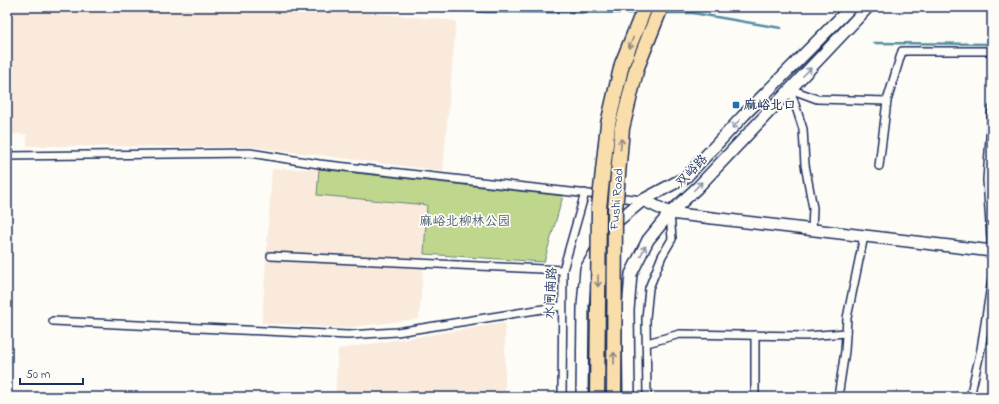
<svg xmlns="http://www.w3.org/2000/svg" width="999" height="404" font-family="'Indie Flower','LXGW WenKai TC',sans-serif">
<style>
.built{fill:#f9eadc}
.green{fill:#bed78d;stroke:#6c8376}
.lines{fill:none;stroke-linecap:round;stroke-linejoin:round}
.stream{stroke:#538da2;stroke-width:2.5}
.street-casing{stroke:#1b2f5e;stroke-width:10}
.secondary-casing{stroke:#1b2f5e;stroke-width:14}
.street{stroke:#fdfcf7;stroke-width:7}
.secondary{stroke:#fdfcf7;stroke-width:11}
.rail{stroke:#1b2f5e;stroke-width:2.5;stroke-dasharray:6 3;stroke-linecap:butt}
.highway-bridge-casing{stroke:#1b2f5e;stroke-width:17;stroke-linecap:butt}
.highway-bridge{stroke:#f9deab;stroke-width:14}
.oneway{stroke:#8a8684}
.oneway2{stroke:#8c96aa}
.poi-dot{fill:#1f6fb2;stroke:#fdfcf7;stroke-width:1.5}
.labels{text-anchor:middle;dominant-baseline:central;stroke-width:3.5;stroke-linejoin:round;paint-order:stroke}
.poi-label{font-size:13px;font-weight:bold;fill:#1b2f5e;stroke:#fdfcf7;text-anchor:start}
.street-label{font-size:13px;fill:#1b2f5e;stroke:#fdfcf7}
.park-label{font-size:13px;fill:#44596a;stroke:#fdfcf7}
</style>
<rect width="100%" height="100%" fill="#fdfcf7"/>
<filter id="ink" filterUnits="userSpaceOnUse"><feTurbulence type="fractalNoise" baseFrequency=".025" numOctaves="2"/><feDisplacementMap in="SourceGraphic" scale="8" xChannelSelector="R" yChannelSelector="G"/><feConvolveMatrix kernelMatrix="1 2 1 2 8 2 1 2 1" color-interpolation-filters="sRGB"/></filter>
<g filter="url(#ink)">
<g class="built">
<path d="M7,7H311L456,21L443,171L254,147L27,146V134H7Z"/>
<path d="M272,169H319L317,195L428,205L419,319L344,328L262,323Z"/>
<path d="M505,323V397H335L338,349Z"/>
</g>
<path class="green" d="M319,169L563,196L544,262L424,254L427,205L317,195Z"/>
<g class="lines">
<g class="stream">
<path d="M394,7L486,12L638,13"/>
<path d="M665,13H693L781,28"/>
<path d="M874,43L992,44"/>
</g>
<defs>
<g id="street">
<path d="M790,89L803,129L805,165L813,208L812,230"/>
<path d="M790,89L817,99L887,101"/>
<path d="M7,156L250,153L319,164L643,200"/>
<path d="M879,166L887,101L902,51H992"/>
<path d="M992,254L987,180L992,109"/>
<path d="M271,256L563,270"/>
<path d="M53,321L348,335L397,332L562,306"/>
<path d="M647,343L680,334L806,336L846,333"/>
<path d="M562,397L563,270L585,193"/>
<path d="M647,397L646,318L649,288L662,256L672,239L670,213"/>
<path d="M755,397V335"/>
<path d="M838,397L845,351L847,318L864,236"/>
<path d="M970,397L981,349L992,279"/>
</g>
<g id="secondary">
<path d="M643,200L670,213L992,251"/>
<path d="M582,397L583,306L586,269L609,228L643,200L686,177L744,115L851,7"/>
<path d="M629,397L628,310L631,274L648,240L670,213L697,188L868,7"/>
</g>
</defs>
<use href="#street" class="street-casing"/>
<use href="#secondary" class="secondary-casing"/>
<use href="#street" class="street"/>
<use href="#secondary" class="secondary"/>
<path class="rail" d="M990,7H992"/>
<defs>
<g id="highway-bridge">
<path d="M597,397L599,208L608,124L622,64L645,7"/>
<path d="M614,397L615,210L622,128L637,67L661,7"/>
</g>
</defs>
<use href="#highway-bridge" class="highway-bridge-casing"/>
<use href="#highway-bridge" class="highway-bridge"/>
</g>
<defs><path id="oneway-shaft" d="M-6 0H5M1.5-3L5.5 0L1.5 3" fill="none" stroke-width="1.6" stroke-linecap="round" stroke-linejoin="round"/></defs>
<g class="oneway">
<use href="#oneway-shaft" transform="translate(631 43) rotate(112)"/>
<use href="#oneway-shaft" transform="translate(621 144) rotate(-85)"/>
<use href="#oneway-shaft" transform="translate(598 281) rotate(91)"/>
<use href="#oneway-shaft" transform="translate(614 358) rotate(-90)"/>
</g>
<g class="oneway2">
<use href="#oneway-shaft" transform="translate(807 72) rotate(-45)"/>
<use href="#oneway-shaft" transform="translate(736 124) rotate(132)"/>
<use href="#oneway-shaft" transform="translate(698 186) rotate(-46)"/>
<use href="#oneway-shaft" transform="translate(643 251) rotate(-63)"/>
</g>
</g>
<rect class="poi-dot" x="732" y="101" width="8" height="8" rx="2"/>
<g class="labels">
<g class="poi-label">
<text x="744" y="105">麻峪北口</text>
</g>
<g class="street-label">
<text transform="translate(692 171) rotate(-46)">双峪路</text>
<text transform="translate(617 199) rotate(-86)">Fushi Road</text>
<text transform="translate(551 293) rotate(-87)">水闸南路</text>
</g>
<g class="park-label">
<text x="465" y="221">麻峪北柳林公园</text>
</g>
</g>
<rect width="999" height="404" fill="none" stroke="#fdfcf7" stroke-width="24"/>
<rect x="12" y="12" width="975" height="380" fill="none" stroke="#1b2f5e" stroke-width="1.5" filter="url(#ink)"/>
<path d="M20 378v6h63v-6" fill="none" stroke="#1b2f5e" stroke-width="2"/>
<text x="26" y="378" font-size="12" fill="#1b2f5e" stroke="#fdfcf7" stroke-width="3" paint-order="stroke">50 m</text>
</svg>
